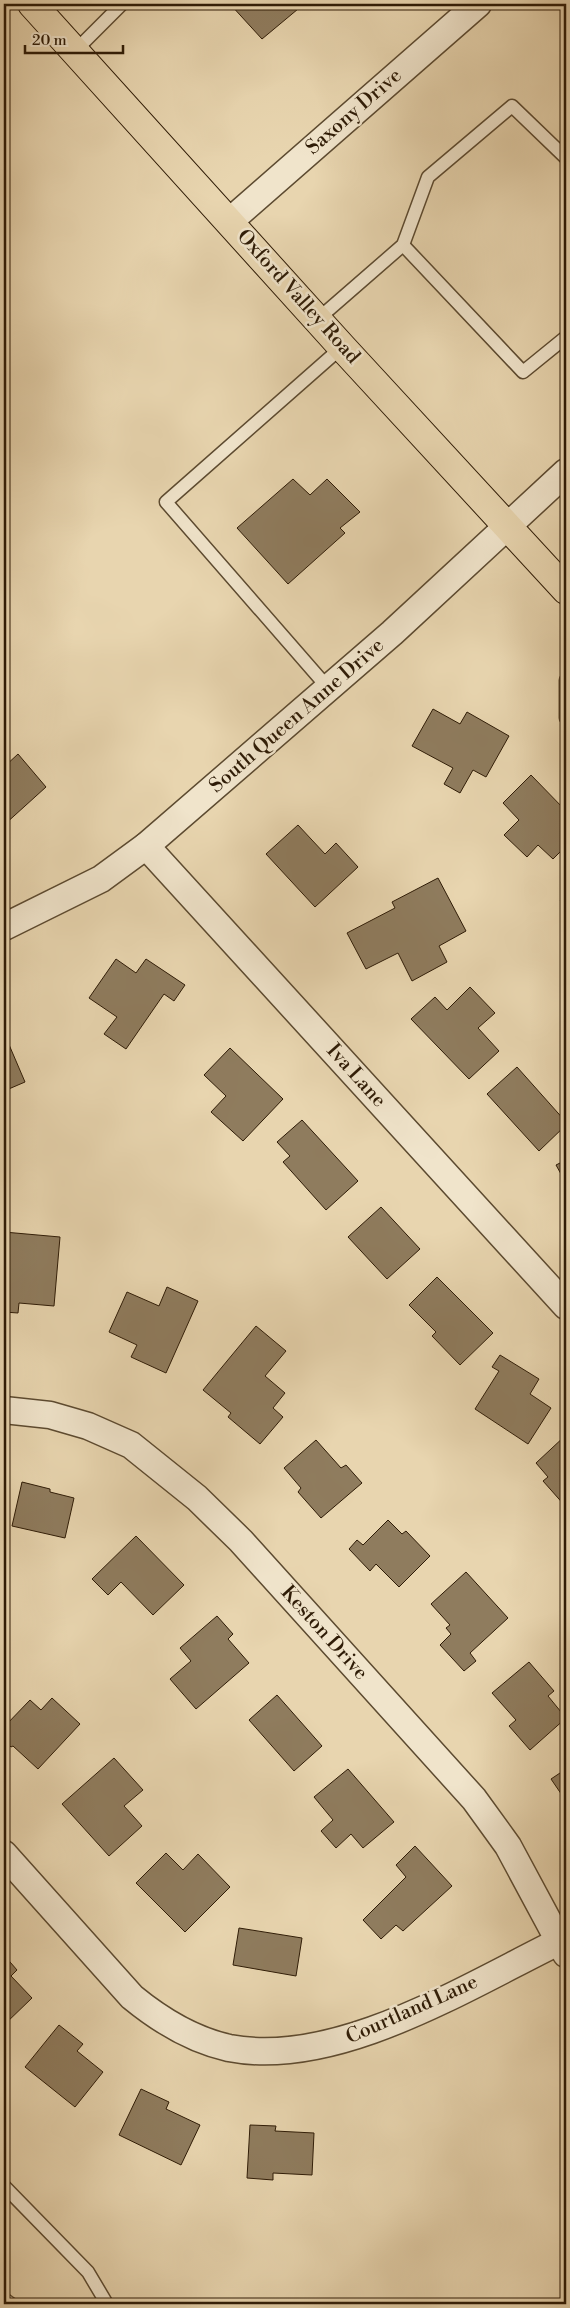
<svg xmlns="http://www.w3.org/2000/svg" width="570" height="2308" font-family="'Libre Bodoni',serif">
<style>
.building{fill:#8f7c5e;stroke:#2e1b06}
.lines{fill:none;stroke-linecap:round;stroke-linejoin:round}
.lane-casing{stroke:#5c4a30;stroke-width:15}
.street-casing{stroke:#5c4a30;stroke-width:29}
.primary-casing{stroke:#2e1b06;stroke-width:30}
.lane{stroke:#f0e4cb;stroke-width:12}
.street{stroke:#f0e4cb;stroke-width:26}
.primary{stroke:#e8d5af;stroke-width:28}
.labels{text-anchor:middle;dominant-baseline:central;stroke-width:5;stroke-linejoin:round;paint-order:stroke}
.street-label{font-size:20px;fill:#2e1b06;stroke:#f0e4cb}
</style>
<rect width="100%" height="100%" fill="#e8d5af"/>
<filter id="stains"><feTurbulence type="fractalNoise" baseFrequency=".004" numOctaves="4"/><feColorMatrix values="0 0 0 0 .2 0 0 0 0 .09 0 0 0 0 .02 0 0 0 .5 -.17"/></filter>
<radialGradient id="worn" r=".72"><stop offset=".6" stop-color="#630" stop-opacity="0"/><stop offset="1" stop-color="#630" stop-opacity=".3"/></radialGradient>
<g class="building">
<path d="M230,4H304L262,39Z"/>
<path d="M293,479L310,495L327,479L360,512L340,528L345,533L288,584L237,528Z"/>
<path d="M433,709L460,724L467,712L509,736L486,777L473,770L460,793L444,784L453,768L412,746Z"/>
<path d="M18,754L46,787L4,825V767Z"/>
<path d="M531,775L566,811V846L553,859L538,845L527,857L504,835L519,820L503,803Z"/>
<path d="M298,825L325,854L336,843L358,867L315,907L266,854Z"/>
<path d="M438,878L466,931L439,946L447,962L412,981L398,953L366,969L347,933L395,908L392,902Z"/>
<path d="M566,895V907L560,900Z"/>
<path d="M116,959L136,973L146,959L185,985L174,1001L164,994L126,1049L104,1034L117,1017L89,998Z"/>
<path d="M470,987L495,1013L478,1028L499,1051L469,1079L411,1019L435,997L447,1010Z"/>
<path d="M4,1033L25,1082L4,1091Z"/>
<path d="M230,1048L283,1099L243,1141L211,1112L226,1096L204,1075Z"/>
<path d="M517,1067L566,1122V1125L539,1151L487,1094Z"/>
<path d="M302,1120L358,1181L326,1210L283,1162L290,1156L277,1142Z"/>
<path d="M566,1160V1183L556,1165Z"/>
<path d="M381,1207L420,1249L387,1279L348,1237Z"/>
<path d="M4,1232L60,1237L54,1306L19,1303L18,1313L4,1312Z"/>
<path d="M437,1277L493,1333L460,1365L432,1336L436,1332L409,1305Z"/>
<path d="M167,1287L198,1301L166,1373L131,1357L137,1345L109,1332L127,1292L159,1306Z"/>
<path d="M256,1326L286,1351L265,1376L285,1393L273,1408L283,1417L260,1444L228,1417L231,1413L203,1390Z"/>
<path d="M500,1355L539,1379L530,1394L551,1408L528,1444L475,1409L499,1371L492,1367Z"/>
<path d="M566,1435V1507L543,1481L548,1477L536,1463Z"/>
<path d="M316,1440L341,1468L346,1465L362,1483L321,1518L298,1492L301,1488L284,1468Z"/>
<path d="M22,1482L50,1489V1492L74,1498L65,1538L12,1526Z"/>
<path d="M388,1520L402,1534L406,1531L430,1556L399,1587L376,1564L370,1571L349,1549L357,1540L363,1545Z"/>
<path d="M136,1536L184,1585L153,1615L121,1582L108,1595L92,1579Z"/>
<path d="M466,1572L508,1618L470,1653L476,1661L464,1671L440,1645L451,1634L446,1628L450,1625L431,1604Z"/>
<path d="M217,1616L233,1634L228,1639L249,1663L196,1709L170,1679L191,1661L180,1648Z"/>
<path d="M529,1662L554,1691L548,1696L566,1718L530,1750L509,1726L516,1720L492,1693Z"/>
<path d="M277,1695L322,1746L294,1771L249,1720Z"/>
<path d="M52,1698L80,1724L38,1769L13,1746L11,1747L4,1740V1727L30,1700L41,1710Z"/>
<path d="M114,1758L143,1790L124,1806L142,1826L109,1856L62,1804Z"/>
<path d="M348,1769L394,1822L363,1848L351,1834L336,1848L321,1831L333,1820L314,1797Z"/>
<path d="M566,1769V1801L551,1779Z"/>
<path d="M415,1846L452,1886L403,1931L396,1925L381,1939L363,1920L406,1877L396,1865Z"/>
<path d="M166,1853L183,1870L198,1854L230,1887L185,1932L136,1883Z"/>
<path d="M239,1928L302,1938L296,1976L233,1965Z"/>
<path d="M4,1955L17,1970L11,1976L32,1998L4,2025Z"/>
<path d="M59,2025L83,2044L77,2051L103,2072L75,2107L25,2067Z"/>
<path d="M141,2089L169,2102L166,2109L200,2125L181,2165L119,2135Z"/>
<path d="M250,2125L276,2126L275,2131L314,2133L312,2175L273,2173V2180L247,2178Z"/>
</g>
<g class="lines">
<defs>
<g id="lane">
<path d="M75,51L122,4"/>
<path d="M403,245L523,372L566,337"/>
<path d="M318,319L403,245L428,177L512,106L566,158"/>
<path d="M566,680V718"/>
<path d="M329,689L166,502L342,347"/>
<path d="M4,2186L88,2272L107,2304"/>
<path d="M4,2299L11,2304"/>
</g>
<g id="street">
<path d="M230,221L478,4"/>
<path d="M146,846L566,1306"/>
<path d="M4,927L101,879L146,846L392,633L566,472"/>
<path d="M4,1410L50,1415L88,1426L131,1445L197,1498L241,1541L474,1799L508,1846L566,1954"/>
<path d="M4,1854L132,1997C160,2020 193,2040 229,2048C336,2069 466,1987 560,1941"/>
</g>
<path id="primary" d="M32,4L342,347L566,590"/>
</defs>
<use href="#lane" class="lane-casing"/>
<use href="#street" class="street-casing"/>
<use href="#primary" class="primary-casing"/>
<use href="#lane" class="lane"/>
<use href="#street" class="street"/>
<use href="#primary" class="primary"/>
</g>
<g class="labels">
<g class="street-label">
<text transform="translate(354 112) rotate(-41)">Saxony Drive</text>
<text transform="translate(298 297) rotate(48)">Oxford Valley Road</text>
<text transform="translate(297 716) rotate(-41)">South Queen Anne Drive</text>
<text transform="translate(356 1076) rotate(48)">Iva Lane</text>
<text transform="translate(324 1633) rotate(48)">Keston Drive</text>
<text transform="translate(412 2010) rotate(-24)">Courtland Lane</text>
</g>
</g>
<rect width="570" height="2308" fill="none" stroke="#e8d5af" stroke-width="20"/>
<rect x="5" y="5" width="560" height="2298" fill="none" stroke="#2e1b06" stroke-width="2.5"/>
<rect x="10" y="10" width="550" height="2288" fill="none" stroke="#2e1b06"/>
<path d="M25 45v8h98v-8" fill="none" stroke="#2e1b06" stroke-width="2.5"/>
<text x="32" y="45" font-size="15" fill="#2e1b06" stroke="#f0e4cb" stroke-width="4" paint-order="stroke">20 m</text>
<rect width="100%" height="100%" filter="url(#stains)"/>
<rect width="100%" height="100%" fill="url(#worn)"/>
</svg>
